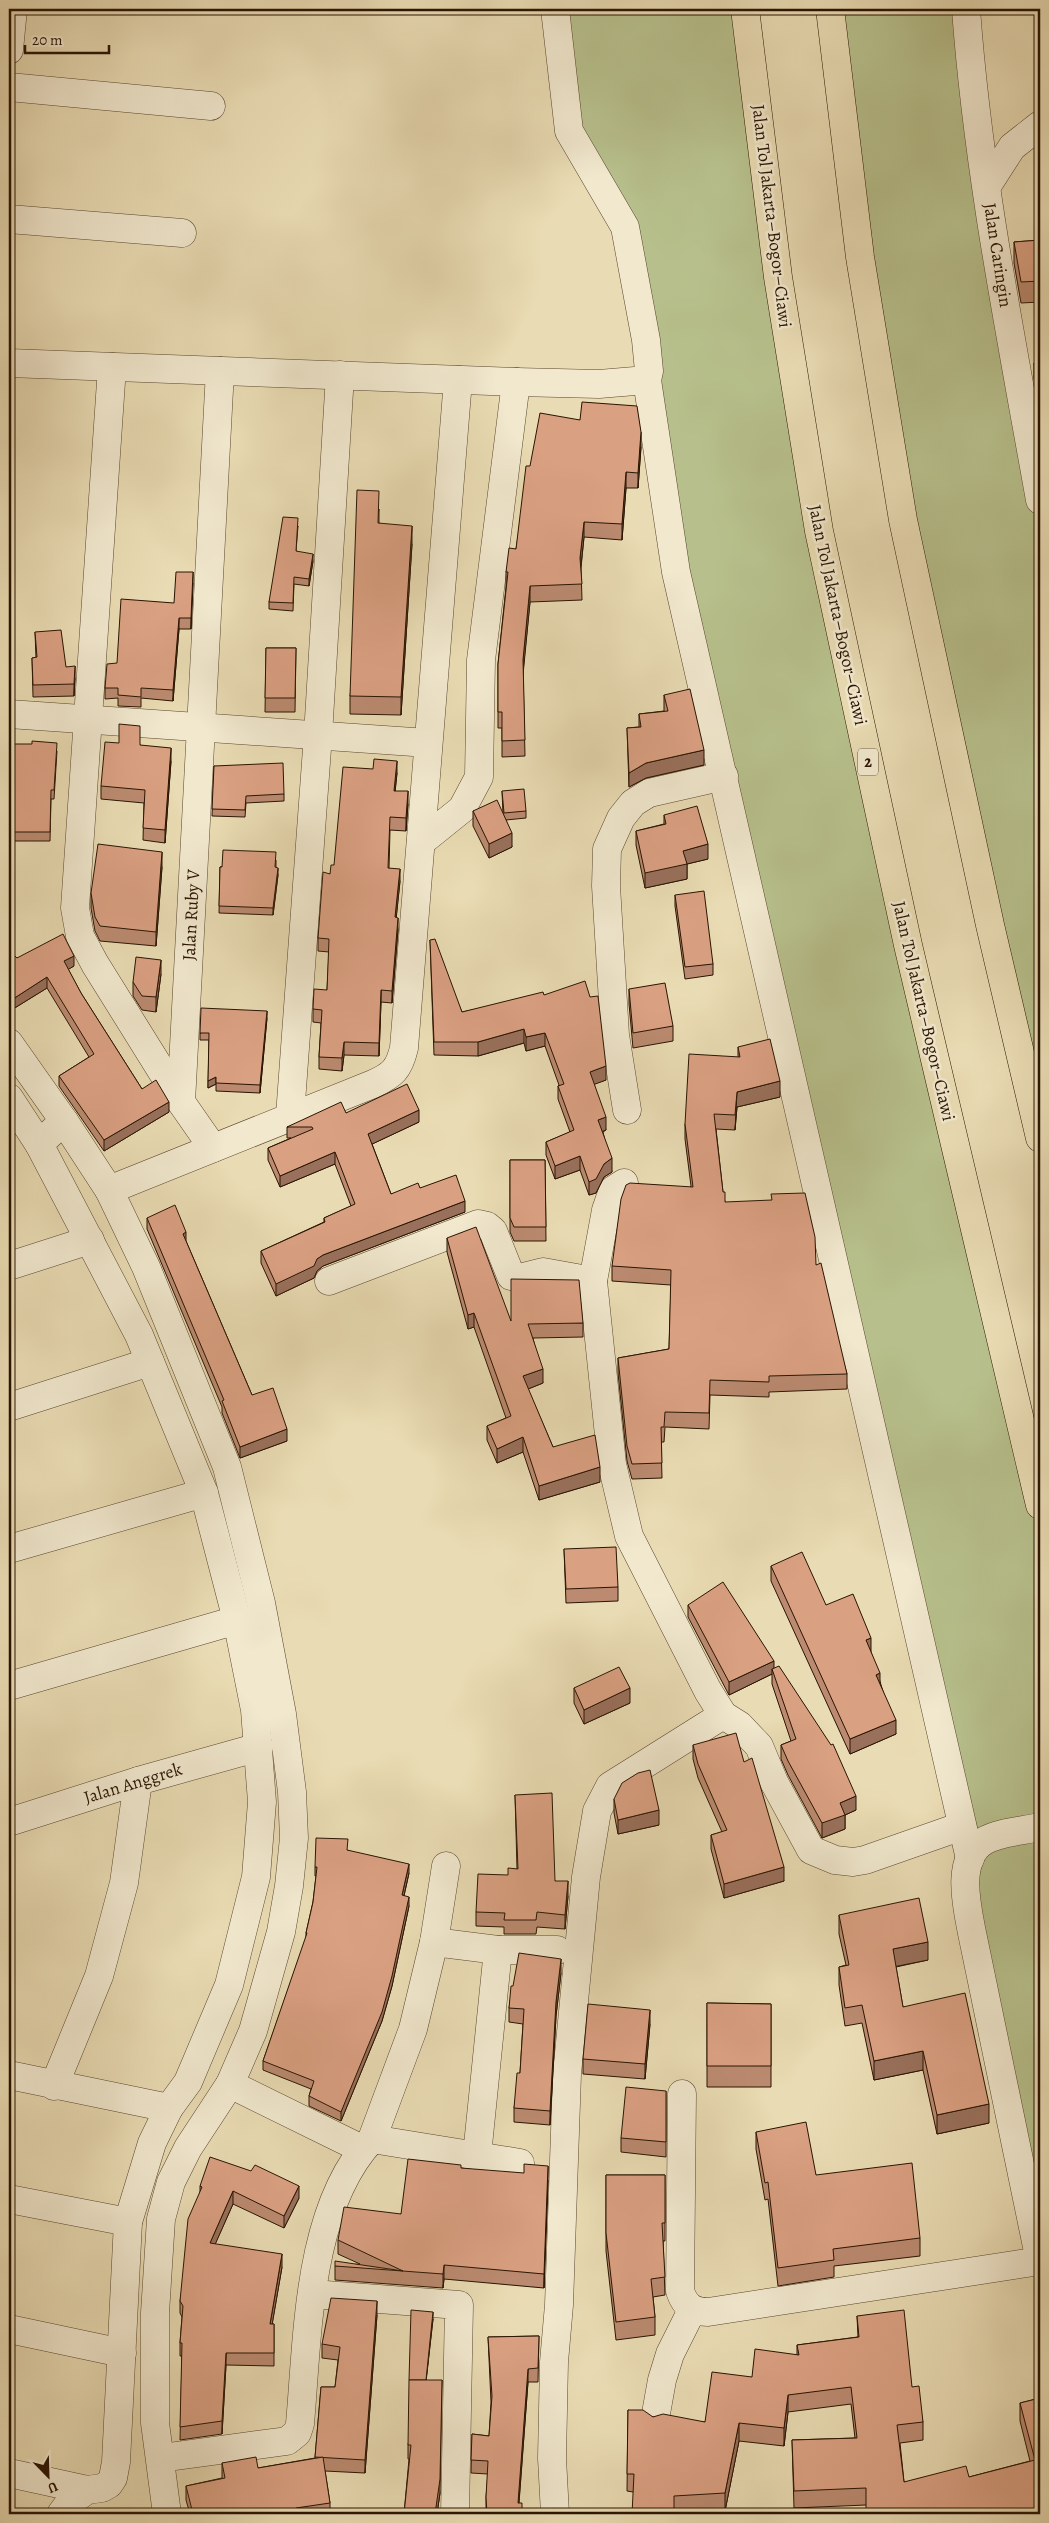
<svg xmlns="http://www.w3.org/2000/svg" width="1049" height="2523" font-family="Alegreya,serif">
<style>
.green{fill:#b7c08c;stroke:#706a47}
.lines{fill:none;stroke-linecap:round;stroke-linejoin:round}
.minor-casing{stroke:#59462e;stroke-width:29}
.highway-casing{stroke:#291402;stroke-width:29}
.minor{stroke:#f1e8ce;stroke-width:28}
.highway{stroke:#e9dbb3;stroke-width:28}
.wall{fill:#bb8a70;stroke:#291402}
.shaded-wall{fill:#99705b;stroke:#291402}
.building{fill:#daa082;stroke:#291402}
.labels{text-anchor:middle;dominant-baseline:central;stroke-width:5;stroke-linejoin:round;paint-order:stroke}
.shield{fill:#f1e8ce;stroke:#65543f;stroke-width:1}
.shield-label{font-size:16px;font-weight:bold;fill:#291402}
.street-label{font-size:18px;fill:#291402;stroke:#f1e8ce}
</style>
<rect width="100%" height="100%" fill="#e9dbb3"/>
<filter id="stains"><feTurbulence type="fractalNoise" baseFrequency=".004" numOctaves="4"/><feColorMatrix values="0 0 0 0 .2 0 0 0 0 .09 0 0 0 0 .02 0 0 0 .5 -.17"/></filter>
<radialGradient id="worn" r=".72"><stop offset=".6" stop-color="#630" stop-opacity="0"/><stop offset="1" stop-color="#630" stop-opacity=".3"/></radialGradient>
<g class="green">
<path d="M555,9H745L819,533L1040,1503V2261L966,1899L724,776L625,228L569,131Z"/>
<path d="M831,9H966L1040,493V1138L956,769Z"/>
</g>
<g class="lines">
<defs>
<g id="minor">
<path d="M966,9C978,174 1011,337 1040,500"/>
<path d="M9,50L13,9"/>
<path d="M9,87L211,106"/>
<path d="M987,186L1012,147L1040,125"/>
<path d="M9,219L182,233"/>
<path d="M9,363L516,382L599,384L647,380L649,371L646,340L625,227L569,131L555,9"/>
<path d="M112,367L75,908L80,936L95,964L181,1102L213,1148"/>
<path d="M647,380L676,572L970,1859"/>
<path d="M9,714L428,743"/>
<path d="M421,842L462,809L479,777L481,660L516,382"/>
<path d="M9,1043L64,1121L109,1190L146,1267L227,1467L261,1603L282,1714L292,1792L294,1838L289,1886L281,1932L253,2031L230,2084L188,2148L171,2182L161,2219L155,2313V2423L167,2514"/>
<path d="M9,1098L39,1144"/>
<path d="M181,1102L220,371"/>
<path d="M627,1110L615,1035L606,886L607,849L621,818L633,803L649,793L724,776"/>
<path d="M290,1116L318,735L340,375"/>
<path d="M624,1183L613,1190L606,1210L593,1281L612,1464L629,1536L708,1691L723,1715L739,1725L759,1746L774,1782L811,1850L835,1860L853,1862L865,1860L962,1826"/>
<path d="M109,1190L373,1084C393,1075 399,1069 404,1048L458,380"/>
<path d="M9,1266L90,1240"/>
<path d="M329,1281L478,1224L487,1226L493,1231L511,1276L519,1278L543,1272L593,1281"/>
<path d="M9,1407L150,1362"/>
<path d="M9,1549L204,1493"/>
<path d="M9,1686L237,1620"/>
<path d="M9,1822L138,1781L259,1747"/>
<path d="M1040,1827C1023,1831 999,1832 984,1841C955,1859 967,1907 972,1933L1040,2261"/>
<path d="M434,1942L498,1950H557"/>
<path d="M9,2075L169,2108"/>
<path d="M230,2084L362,2149"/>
<path d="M54,2086L99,1976L124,1883L138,1781"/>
<path d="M682,2094L680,2291C685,2306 693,2312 708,2312L1040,2261"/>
<path d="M372,2139L520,2163"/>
<path d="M477,2155L498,1950"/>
<path d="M9,2199L128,2222"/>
<path d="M312,2294L459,2305L455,2514"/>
<path d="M9,2329L122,2353"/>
<path d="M655,2419L662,2380L670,2354L692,2310"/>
<path d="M161,2458L287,2441L297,2433L300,2424C308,2335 307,2208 372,2139L413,2029L434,1942L446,1866"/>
<path d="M9,2473L87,2490"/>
<path d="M61,2514L70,2502L87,2490L102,2488L109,2484L113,2478L116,2462L128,2222L152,2143L169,2108L188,2082L229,1985L256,1877L262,1802L255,1710L237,1620L204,1493L139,1335L39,1144L64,1121"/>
<path d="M555,2514L552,2458L554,2362L559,2305L567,2074L586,1877L597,1811L610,1786L723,1715"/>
</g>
<g id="highway">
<path d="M745,9L778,277L819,531L908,945L1040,1505"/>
<path d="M830,9L860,257L903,520L990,925L1040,1138"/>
</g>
</defs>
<use href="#minor" class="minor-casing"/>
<use href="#highway" class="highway-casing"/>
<use href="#minor" class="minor"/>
<use href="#highway" class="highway"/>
</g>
<g class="wall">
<path d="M1040,240V302L1021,303L1014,263V242Z"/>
<path d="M1034,363H1040V406H1039L1034,378Z"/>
<path d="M641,447L638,488H626L622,540L584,537L581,568L582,600L530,602L523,671L525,756L502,757V728H498V664L506,587V572L516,549L530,466Z"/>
<path d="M379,509V523L412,544L401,715L350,714V696Z"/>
<path d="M298,526L296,551L313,561L309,586L294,584L293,611L269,609V602Z"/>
<path d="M193,583L191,629H179L173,701L141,698V707L118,706V698L105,699V688L117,663Z"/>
<path d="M35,632L75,678L74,696L33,697L32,658H36Z"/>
<path d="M266,648H296L295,712H265Z"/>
<path d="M664,695L704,765L646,778L629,787L627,728L639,727V714L664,711Z"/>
<path d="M9,744L57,751L54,799H51L50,841H9Z"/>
<path d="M140,745L171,761L165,843L143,840L144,803L101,799V786Z"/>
<path d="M214,766L284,794V801L246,803L245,817L212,816Z"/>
<path d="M397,773L395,791L408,804L406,831L390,830L389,868L400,881L396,918L398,930L392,1003L381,1002L379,1056L344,1055L342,1071L319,1069V1057L321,1023L313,1022V1009L327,990L329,952L318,951V938L330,874L334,865Z"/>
<path d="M502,791L526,811V818L506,820L512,847L489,858L473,826V811L503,814Z"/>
<path d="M664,815L708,859L687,864V879L645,888L636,845V831L664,824Z"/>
<path d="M276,860V868L278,875L273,915L219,913L220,867Z"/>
<path d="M162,867L156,946L100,941L95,931L91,908V893Z"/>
<path d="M675,895L713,964V975L685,979L675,906Z"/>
<path d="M430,940L462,1012L544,995L606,1080L594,1084L606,1130L603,1132L612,1172L604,1177L596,1193L589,1195L580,1170L555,1179L546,1155V1142L570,1132L558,1099V1086L559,1085L545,1046L526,1051L524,1043L478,1056L434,1055Z"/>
<path d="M9,958H17L74,966L68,969L81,993L142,1089L169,1112L104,1151L59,1086V1076L89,1057L47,988L13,1009L9,1003Z"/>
<path d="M161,974L156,1012L142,1010L133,996V982Z"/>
<path d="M629,989L673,1026V1041L633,1048L629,1004Z"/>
<path d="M267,1018L260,1093L216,1091V1084L208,1088L209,1040H200V1033Z"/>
<path d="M738,1047L780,1097L737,1107L735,1130L716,1129L723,1192L725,1202L816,1265L847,1374V1389L769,1392V1397L710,1395L709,1429L665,1427L664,1442H661L662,1478L632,1479L627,1461L618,1373V1358L669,1349L671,1285L612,1281V1266L691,1186L685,1139V1124L738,1057Z"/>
<path d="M346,1113L419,1122L372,1144L391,1194L420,1188L465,1212L323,1266L317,1271L314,1278L276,1296L261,1263V1251L324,1222V1218L351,1206L335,1164L280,1187L268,1160V1148L291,1138H287V1127Z"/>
<path d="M510,1160H545L546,1241H514L510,1232Z"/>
<path d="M147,1218L186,1241L252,1395L287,1441L240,1458L222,1413V1407L147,1229Z"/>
<path d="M447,1238L511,1321L583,1323V1337L533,1338L543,1383L528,1389L553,1447L600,1482L539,1500L523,1452L497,1463L487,1440V1426L506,1418L474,1327L468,1329L447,1252Z"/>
<path d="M564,1549L618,1587V1601L566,1603Z"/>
<path d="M771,1566L826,1605L871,1652L896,1734L850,1754L771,1581Z"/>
<path d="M688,1605L774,1668L856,1810L845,1815V1829L822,1838L788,1775L781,1759V1745L791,1741L772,1684V1674L729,1695L688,1617Z"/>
<path d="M574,1688L630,1703L584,1724L574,1703Z"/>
<path d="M693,1745L744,1762L784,1881L724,1898L711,1849V1835L722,1832L698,1778L693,1759Z"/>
<path d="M515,1795L555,1881L568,1896L565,1929L537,1927L536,1934H504V1927L476,1926V1912L508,1875L517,1869Z"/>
<path d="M614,1799L659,1825L618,1834L614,1813Z"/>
<path d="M347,1850L409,1873L404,1896L409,1906L392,1986L382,2021L341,2121L309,2106V2096L311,2089L263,2070V2061L306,1939V1933L313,1902L316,1876H315V1867Z"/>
<path d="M839,1915L928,1960L896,1967L903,2007L989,2123L937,2134L923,2070L874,2080L862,2023L845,2026L839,1985V1967L846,1965L839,1934Z"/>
<path d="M561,1973L556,2016L550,2125L514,2122V2108L520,2073L523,2024L509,2022V2008L513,1986Z"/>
<path d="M707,2003L771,2004V2087H707Z"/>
<path d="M650,2024L645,2079L583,2074V2059Z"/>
<path d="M666,2091V2157L621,2152V2138Z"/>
<path d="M756,2132L816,2175L920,2238V2256L834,2266V2277L778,2286L768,2199L765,2200L756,2149Z"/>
<path d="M461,2168L548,2180L544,2288L444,2279L443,2288L335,2280V2266L360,2264L338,2254V2240L401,2214Z"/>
<path d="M606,2175H665V2241H663L665,2295L653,2297L655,2317V2335L616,2340L606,2251Z"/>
<path d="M200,2186L299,2198L284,2228L233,2204L215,2244L282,2267L272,2324H274V2366L226,2365L222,2434L180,2440L182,2356H180V2343L182,2317L180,2313V2301L200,2192Z"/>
<path d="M377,2315L365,2473L325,2471L330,2503V2514H190L186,2500V2486L222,2478V2463L258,2468L315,2458L321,2387H335L338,2360L322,2358V2344Z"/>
<path d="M857,2316L912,2387L923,2422V2440L900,2443L904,2482L969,2477L1030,2461L1020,2421V2403L1040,2398V2514L866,2505L794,2508L792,2440L855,2438L851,2404L788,2412L784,2446L739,2441L725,2511L674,2513L633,2492L627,2491L628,2410L653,2417L705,2422L752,2377L797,2355V2345L858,2337Z"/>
<path d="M433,2319L426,2380L440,2493L437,2514H404L409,2459H408V2445Z"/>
<path d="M539,2336L538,2382H528L519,2503L522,2514H486V2497L488,2474L471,2473L472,2434L489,2436L491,2402L488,2337Z"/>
</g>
<g class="shaded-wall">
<path d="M641,432V447L638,488V473Z"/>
<path d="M626,472V488L622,540V524Z"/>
<path d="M584,522V537L580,574V558Z"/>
<path d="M412,526V544L401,715V697Z"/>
<path d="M313,554V561L309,586V579Z"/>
<path d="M193,572V583L191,629V618Z"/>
<path d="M530,586V602L523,675V660Z"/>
<path d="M179,618V629L173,701V690Z"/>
<path d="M75,666V678L74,696V684Z"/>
<path d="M171,748V761L165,843V830Z"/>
<path d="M704,750V765L646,778L629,787V773L646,763Z"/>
<path d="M397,761V773L394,803V791Z"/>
<path d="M408,791V804L406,831V818Z"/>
<path d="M512,833V847L489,858V844Z"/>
<path d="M708,844V859L687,864V879L645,888V873L683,851Z"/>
<path d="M162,852V867L156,946V932Z"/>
<path d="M278,868V875L273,915V908Z"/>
<path d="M400,869V881L395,930V917Z"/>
<path d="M398,918V930L392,1003V991Z"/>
<path d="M74,956V966L64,972V961Z"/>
<path d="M161,960V974L156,1012V997Z"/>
<path d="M47,977V988L13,1009V999Z"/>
<path d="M381,990V1002L379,1056V1043Z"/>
<path d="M267,1011V1018L260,1093V1085Z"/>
<path d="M524,1029V1043L478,1056V1042Z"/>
<path d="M545,1033V1046L526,1051V1037Z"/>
<path d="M344,1042V1055L342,1071V1058Z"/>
<path d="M606,1066V1080L590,1086V1072Z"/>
<path d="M216,1077V1084L208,1088V1081Z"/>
<path d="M780,1081V1097L737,1107L735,1130L737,1092Z"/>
<path d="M169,1102V1112L104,1151V1140Z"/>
<path d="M419,1110V1122L368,1146V1134Z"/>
<path d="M606,1117V1130L598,1133V1120Z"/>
<path d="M335,1152V1164L280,1187V1176Z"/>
<path d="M580,1156V1170L555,1179V1166Z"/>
<path d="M612,1158V1172L604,1177L596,1193L589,1195V1182L604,1164Z"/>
<path d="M465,1201V1212L323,1266L317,1271L314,1278L276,1296V1284L323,1255Z"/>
<path d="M186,1232V1244L183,1234Z"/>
<path d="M474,1313V1327L468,1329V1315Z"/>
<path d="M543,1369V1383L523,1391V1376Z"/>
<path d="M287,1429V1441L240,1458V1447Z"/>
<path d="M523,1437V1452L497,1463V1449Z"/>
<path d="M600,1467V1482L539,1500V1486Z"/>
<path d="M871,1638V1652L866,1654V1640Z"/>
<path d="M774,1661V1673L772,1669V1674L729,1695V1682Z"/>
<path d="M880,1673V1688L876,1675Z"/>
<path d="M630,1688V1703L584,1724V1710Z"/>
<path d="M896,1720V1734L850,1754V1739Z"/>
<path d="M856,1796V1810L845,1815V1829L822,1838V1823L840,1803Z"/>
<path d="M659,1810V1825L618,1834V1820Z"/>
<path d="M409,1864V1873L402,1904V1895Z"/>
<path d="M784,1867V1881L724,1898V1884Z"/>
<path d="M568,1881V1896L565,1929V1915Z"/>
<path d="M409,1897V1906L392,1986L382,2021L341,2121V2112Z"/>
<path d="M928,1942V1960L893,1967V1949Z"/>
<path d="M561,1959V1973L556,2016L550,2125V2111L556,2002Z"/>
<path d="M650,2010V2024L645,2079V2064Z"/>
<path d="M923,2051V2070L874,2080V2061Z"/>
<path d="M989,2104V2123L937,2134V2115Z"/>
<path d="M548,2166V2180L544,2288V2274Z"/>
<path d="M299,2186V2198L284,2228V2216Z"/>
<path d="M233,2191V2204L210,2256V2243Z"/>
<path d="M282,2254V2267L270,2337V2324Z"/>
<path d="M444,2265V2279L443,2288V2274Z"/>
<path d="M377,2301V2315L365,2473V2460Z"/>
<path d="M433,2312V2319L425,2391V2384Z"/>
<path d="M226,2353V2365L222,2434V2421Z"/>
<path d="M528,2369V2382L518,2514V2503Z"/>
<path d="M442,2380L440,2493L437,2514H435Z"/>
<path d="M788,2395V2412L784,2446V2428Z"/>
<path d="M739,2423V2441L725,2511V2493Z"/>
</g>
<g class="building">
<path d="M1040,240V281L1021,282L1014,242Z"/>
<path d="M1034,363H1040V392H1039Z"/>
<path d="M582,402L637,406L641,432L638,473L626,472L622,524L584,522L580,558L582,584L530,586L523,660L525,740L502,741V712H498V664L508,572H506L509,548L516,549L526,466H530L540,413L580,420Z"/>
<path d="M357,490L379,491L378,523L412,526L401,697L350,696Z"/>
<path d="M283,517L298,518L296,551L313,554L309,579L294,577L293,603L269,602Z"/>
<path d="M176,572H193L191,618H179L173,690L141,688V697L118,695V688H105L107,664L117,663L121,599L174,603Z"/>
<path d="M61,630L66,667L75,666L74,684L33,685L32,658L37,657L35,632Z"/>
<path d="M266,648H296L295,698H265Z"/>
<path d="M690,689L704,750L646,763L629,773L627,728L641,727L639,714L668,711L664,695Z"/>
<path d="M119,724L140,726V745L171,748L165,830L143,828L145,790L101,786L105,742L119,743Z"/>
<path d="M32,741L57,743L54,790H51L50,832H9V744H32Z"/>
<path d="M374,759L397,761L394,791H408L406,818L390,817L388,868L400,869L395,917L398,918L392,991L381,990L379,1043L344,1042L342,1058L319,1057L322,1010L313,1009L314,989L327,990L329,939L318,938L323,872L330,874L331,865H334L343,767L373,769Z"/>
<path d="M283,763L284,794L246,796L245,810L212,809L214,766Z"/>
<path d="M524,789L526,811L504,813L502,791Z"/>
<path d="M497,800L512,833L489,844L473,811Z"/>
<path d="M697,806L708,844L683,851L687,864L645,873L636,831L666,824L664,815Z"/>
<path d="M98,844L162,852L156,932L100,926L95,917L91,893Z"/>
<path d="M223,850L276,852L275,867L278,868L273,908L219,906L220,867H222Z"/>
<path d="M704,891L713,964L685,967L675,895Z"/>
<path d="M63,934L74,956L64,961L81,993L142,1089L156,1080L169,1102L104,1140L59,1076L94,1054L47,977L13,999L9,992V958L14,955L17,958Z"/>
<path d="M435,939L462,1012L543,992L544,995L585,981L590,997L598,996L606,1066L590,1072L606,1117L598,1120L612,1158L604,1164L596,1179L589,1182L580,1156L555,1166L546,1142L574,1130L558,1086L564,1084L545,1033L526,1037L524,1029L478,1042H434L430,940Z"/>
<path d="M136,957L161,960L156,997L142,996L133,982Z"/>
<path d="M665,983L673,1026L633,1033L629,989Z"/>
<path d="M201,1008L267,1011L260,1085L216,1083V1077L208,1081L209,1033H200Z"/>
<path d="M770,1039L780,1081L737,1092L735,1115L714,1114L723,1192H725V1202L772,1200L771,1194L805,1193L815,1237L816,1265L821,1263L847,1374L769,1376V1382L710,1380L709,1413L665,1412L664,1427H661L662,1463L632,1464L627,1446L618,1358L669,1349L671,1270L612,1266L621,1199L626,1185L630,1183L693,1187L685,1124L689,1054L740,1057L738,1047Z"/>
<path d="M407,1084L419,1110L368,1134L391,1194L418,1183L420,1188L456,1175L465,1201L323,1255L317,1259L314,1266L276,1284L261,1251L325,1222L324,1218L355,1204L335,1152L280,1176L268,1148L313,1129L312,1127H287L341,1102L346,1113Z"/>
<path d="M510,1160H545L546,1227H514L510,1218Z"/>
<path d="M175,1205L186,1232L183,1234L252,1395L273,1388L287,1429L240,1447L222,1401L224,1400L147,1218Z"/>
<path d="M476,1227L511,1321V1279L579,1280L583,1323L528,1324L543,1369L523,1376L553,1447L595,1435L600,1467L539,1486L523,1437L497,1449L487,1426L511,1416L474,1313L468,1315L447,1238Z"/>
<path d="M616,1547L618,1587L566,1589L564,1549Z"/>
<path d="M802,1552L826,1605L853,1594L871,1638L866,1640L880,1673L876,1675L896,1720L850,1739L771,1566Z"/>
<path d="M723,1582L774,1661L729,1682L688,1605Z"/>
<path d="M779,1666L831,1745L833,1744L856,1796L840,1803L845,1815L822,1823L788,1761L781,1745L796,1739L772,1669Z"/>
<path d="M619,1667L630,1688L584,1710L574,1688Z"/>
<path d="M736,1733L744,1762L752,1758L784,1867L724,1884L711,1835L727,1830L698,1764L693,1745Z"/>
<path d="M650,1770L659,1810L618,1820L614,1799L622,1783L638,1773Z"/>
<path d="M552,1793L555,1881H568L565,1915L537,1912L536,1920H504L505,1913L476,1912L478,1874L508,1875V1868L518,1869L515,1795Z"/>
<path d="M316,1838L348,1839L347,1850L409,1864L402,1895L409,1897L392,1976L382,2012L341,2112L309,2096L314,2081L263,2061L307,1933H306L313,1902L317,1867H315Z"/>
<path d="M919,1898L928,1942L893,1949L903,2007L965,1993L989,2104L937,2115L923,2051L874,2061L862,2005L845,2008L839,1967L849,1965L839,1915Z"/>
<path d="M519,1953L561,1959L556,2002L550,2111L514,2108L517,2073H520L524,2009L509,2008L511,1986H513Z"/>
<path d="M707,2003L771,2004V2066H707Z"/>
<path d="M588,2004L650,2010L645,2064L583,2059Z"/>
<path d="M626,2087L666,2091V2142L621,2138Z"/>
<path d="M806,2122L816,2175L912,2163L920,2238L833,2249L834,2260L778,2268L768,2182L765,2183L756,2132Z"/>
<path d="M210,2157L251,2171L255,2165L299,2186L284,2216L233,2191L210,2243L282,2254L270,2324H274V2353H226L222,2421L180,2427L182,2343H180L183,2306L180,2301L188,2219L202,2187L200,2186Z"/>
<path d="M408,2159L461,2165V2168L524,2173V2164L548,2166L544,2274L444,2265L443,2274L335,2266V2261L403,2271L338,2240L344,2207L401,2214Z"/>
<path d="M606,2175H665V2223H662L665,2277L651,2279L655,2317L616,2322L606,2233Z"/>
<path d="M331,2298L377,2301L365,2460L315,2457L321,2387H335L340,2347L322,2344Z"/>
<path d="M411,2310L433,2312L426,2380H409Z"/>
<path d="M904,2310L912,2387L919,2386L923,2422L897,2425L904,2482L966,2466L969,2477L1035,2460L1020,2403L1040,2398V2514H866V2488L794,2491L792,2440L857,2438L851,2387L788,2395L784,2428L739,2423L725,2493L674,2496V2514H632L634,2474H627L628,2410H643L653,2417L663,2414L705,2422L712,2372L752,2377L755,2349L799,2355L797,2345L859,2337L857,2316Z"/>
<path d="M539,2336L538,2368L528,2369L518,2503H522V2514H487L486,2497L488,2461L471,2460L472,2434L489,2436L492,2396L488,2337Z"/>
<path d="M409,2380H442L440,2479L435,2514H404L411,2445H408Z"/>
<path d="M256,2457L258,2468L323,2457L330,2503L296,2508V2512L281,2514H230V2513L222,2514H193L186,2486L225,2478L222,2463Z"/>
</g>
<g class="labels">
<rect class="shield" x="858" y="748.5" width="20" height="27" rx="4"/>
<g class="shield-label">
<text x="868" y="762">2</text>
</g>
<g class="street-label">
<text transform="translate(772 216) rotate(83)">Jalan Tol Jakarta–Bogor–Ciawi</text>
<text transform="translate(998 255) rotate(81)">Jalan Caringin</text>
<text transform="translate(838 615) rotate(78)">Jalan Tol Jakarta–Bogor–Ciawi</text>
<text transform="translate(191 915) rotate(-87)">Jalan Ruby V</text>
<text transform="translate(924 1011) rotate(77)">Jalan Tol Jakarta–Bogor–Ciawi</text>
<text transform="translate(133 1783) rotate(-17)">Jalan Anggrek</text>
</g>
</g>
<rect width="1049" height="2523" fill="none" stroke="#e9dbb3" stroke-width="30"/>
<rect x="10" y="10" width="1029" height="2503" fill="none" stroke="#291402" stroke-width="2.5"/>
<rect x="15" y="15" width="1019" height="2493" fill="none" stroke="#291402"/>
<g transform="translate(48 2476) rotate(157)" stroke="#f1e8ce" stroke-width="4" paint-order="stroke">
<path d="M0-4L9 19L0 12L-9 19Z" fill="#291402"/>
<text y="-8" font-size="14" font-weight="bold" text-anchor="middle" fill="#291402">U</text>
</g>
<path d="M25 45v8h84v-8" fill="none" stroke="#291402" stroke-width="2.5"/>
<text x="32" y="45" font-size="15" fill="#291402" stroke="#f1e8ce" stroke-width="4" paint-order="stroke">20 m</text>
<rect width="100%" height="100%" filter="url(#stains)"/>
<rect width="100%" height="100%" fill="url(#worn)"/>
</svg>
